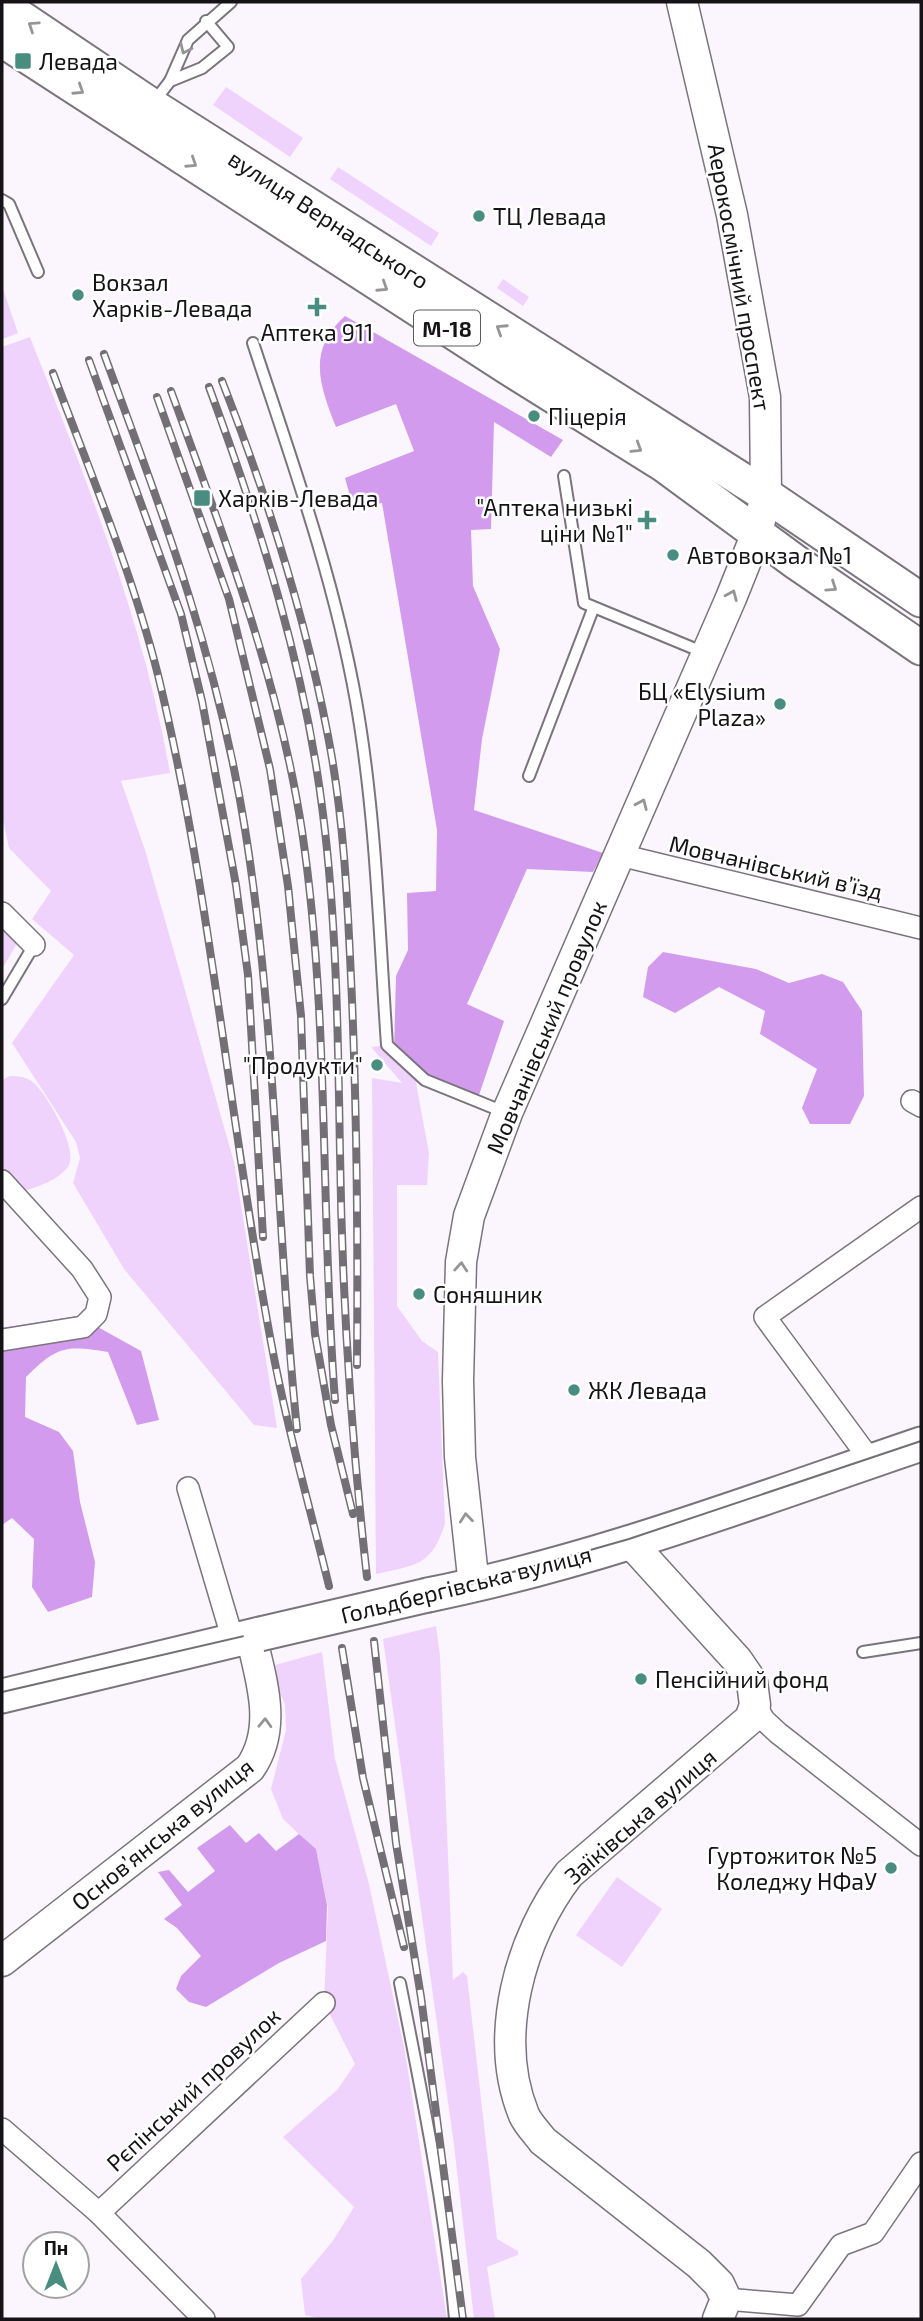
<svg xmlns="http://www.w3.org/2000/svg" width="923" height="2321" font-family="'Exo 2',sans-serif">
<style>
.green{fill:#efd3fc}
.forest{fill:#d39bed}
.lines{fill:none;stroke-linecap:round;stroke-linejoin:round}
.lane-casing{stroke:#7a747d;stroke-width:14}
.street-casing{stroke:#7a747d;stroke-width:24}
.secondary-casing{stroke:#7a747d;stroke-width:33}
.primary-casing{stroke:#7a747d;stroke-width:37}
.lane{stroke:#fff;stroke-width:10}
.street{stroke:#fff;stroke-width:21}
.secondary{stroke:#fff;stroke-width:30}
.primary{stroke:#fff;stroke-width:33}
.tram{stroke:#737075;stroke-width:2}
.rail-casing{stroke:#737075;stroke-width:8}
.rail{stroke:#fff;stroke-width:5;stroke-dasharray:16;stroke-linecap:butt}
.primary-bridge-casing{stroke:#7a747d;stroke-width:37;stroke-linecap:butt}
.primary-bridge{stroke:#fff;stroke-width:33}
.oneway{stroke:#969596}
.poi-dot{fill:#498d81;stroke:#fff;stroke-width:2.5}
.labels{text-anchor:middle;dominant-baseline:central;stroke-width:5;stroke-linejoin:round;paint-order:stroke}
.shield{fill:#fff;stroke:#5b5a5c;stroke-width:2}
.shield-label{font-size:21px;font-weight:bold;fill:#151316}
.poi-label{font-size:23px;fill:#151316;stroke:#fff;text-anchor:start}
.street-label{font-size:23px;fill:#151316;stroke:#fff}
</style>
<rect width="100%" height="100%" fill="#fbf6fe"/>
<g class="green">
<path d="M226,87L303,138L290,157L213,105Z"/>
<path d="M338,167L439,233L431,246L330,179Z"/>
<path d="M503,279L529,297L523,306L497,288Z"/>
<path d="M2,286L18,333L3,339L2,336Z"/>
<path d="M30,337C86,479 144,622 170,773L121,781L145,850L234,1162L277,1428L254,1425L124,1269L73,1183L80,1158L76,1142L12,1043L74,955L32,919L51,891L9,848L2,816V347Z"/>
<path d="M2,924L18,942L2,969Z"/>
<path d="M387,1045L425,1080L416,1083L429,1153L427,1185H397V1306L422,1341L438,1352L445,1524C431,1566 417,1565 376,1574L372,1078L402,1083L371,1047Z"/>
<path d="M10,1076C20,1076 28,1077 35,1084C48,1096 80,1152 68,1167C59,1179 39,1187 26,1190L18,1188L2,1172V1080Z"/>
<path d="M436,1626L440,1656L453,1980L463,1972L467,1976L497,2239L518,2251V2255L487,2267L495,2319H474L454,2145L383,1639Z"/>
<path d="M322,1652L335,1759L369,1884L405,2052L447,2319H322L305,2315L301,2279L332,2242L354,2207L283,2137L337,2090L355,2064L324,2003L328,1908L316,1850L283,1819L271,1789L286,1730L285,1704L268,1667Z"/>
<path d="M617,1877L662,1909L622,1967L576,1935Z"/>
</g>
<g class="forest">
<path d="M345,316L563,440L551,457L494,422L491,529L471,530L473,586L500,649L482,739L474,810L603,853L593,872L527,869L467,1004L504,1021L477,1101L425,1080L394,1051L396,976L408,950L407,893L436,891L437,830L382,503L353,507L345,478L414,451L396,404L336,427C319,384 307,350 345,316Z"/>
<path d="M663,952L756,969L789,983L822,974L843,982L862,1011L864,1096L850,1124H810L802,1108L817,1069L760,1034L765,1011L719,987L675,1013L643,997L648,967Z"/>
<path d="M78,1316L141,1351L159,1420L137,1425L108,1352C66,1345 57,1346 26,1377L25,1417L59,1432L73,1451L80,1502L95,1562L92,1597L48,1612L32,1587L34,1539L12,1518L2,1525V1328Z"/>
<path d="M230,1825L246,1843L259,1833L276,1851L299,1834L316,1849L327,1905L326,1941L279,1963L206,2007L189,2002L176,1989L181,1976L201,1956L177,1928L164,1919L182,1905L158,1872L169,1870L188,1892L215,1871L197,1848Z"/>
</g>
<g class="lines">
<defs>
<g id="lane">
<path d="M170,81L202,68L228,47L206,21"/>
<path d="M153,103L170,81L188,40L231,2"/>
<path d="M2,200L9,204L38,272"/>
<path d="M253,343C292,461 334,578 356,701C376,814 379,931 387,1045L425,1080L504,1112"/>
<path d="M564,476L584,603L705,653"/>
<path d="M529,776L593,609"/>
<path d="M2,999L34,945"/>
<path d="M863,1652L921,1643"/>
<path d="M400,1983C422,2094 445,2206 455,2319"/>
</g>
<g id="street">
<path d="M620,855L921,928"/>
<path d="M2,913L34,945"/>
<path d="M912,1101L921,1106"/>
<path d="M2,1181L82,1269L100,1297L96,1314L83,1327L2,1340"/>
<path d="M871,1461L765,1317L921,1207"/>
<path d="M188,1488L233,1640"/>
<path d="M755,1705L764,1720L778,1733L921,1845"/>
<path d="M2,2129L99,2213L204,2319"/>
<path d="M99,2213L324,2003"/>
<path d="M726,2299L798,2305L841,2245L873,2233L921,2163"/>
</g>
<g id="secondary">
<path d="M630,1542L737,1660L752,1682L755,1705L750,1719L569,1874C520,1937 492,2037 524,2115C528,2124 537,2133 543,2141L699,2264L719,2284L726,2299L718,2319"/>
<path d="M474,1586L460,1457L458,1381L461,1262L469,1216L507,1113L731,598L757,533L766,495L765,397L732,215L682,2"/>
<path d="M2,1961L250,1768C278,1728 261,1679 251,1636"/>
</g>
<g id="primary">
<path d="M2,5L151,105L766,495L921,600"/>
<path d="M2,40L507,367L664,465L797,563L921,648"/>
<path d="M428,1595C597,1561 759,1499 921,1444"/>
<path d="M2,1696L260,1634"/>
</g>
</defs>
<use href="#lane" class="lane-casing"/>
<use href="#street" class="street-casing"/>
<use href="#secondary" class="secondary-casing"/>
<use href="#primary" class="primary-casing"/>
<use href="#lane" class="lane"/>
<use href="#street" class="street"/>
<use href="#secondary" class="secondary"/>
<use href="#primary" class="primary"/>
<path class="tram" d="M2,1692L474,1583L629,1539L921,1441"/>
<defs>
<g id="rail">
<path d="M104,354C163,514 218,660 245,829C277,1028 276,1229 297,1429"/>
<path d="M89,360L181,614L202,701L236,885L248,975L263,1237"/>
<path d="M53,373C90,472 132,572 158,675C211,894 229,1120 271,1342C286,1424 309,1504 329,1586"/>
<path d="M222,381C267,496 305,615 328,736C345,823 348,912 352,1000C357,1121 358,1243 357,1365"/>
<path d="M209,387C260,525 305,667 323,814C337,926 338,1040 340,1153C342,1294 351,1436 367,1577"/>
<path d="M171,391C223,534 279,679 302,831C330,1019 320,1211 335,1400"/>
<path d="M157,397L229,599L270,769L288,886L301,1016L310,1276L315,1334L331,1425L353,1514"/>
<path d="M374,1641L396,1843L421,1997L463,2319"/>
<path d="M342,1648L363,1778L404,1947"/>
</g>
</defs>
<use href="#rail" class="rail-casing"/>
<use href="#rail" class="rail"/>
<defs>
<path id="primary-bridge" d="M260,1634L428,1595"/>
</defs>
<use href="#primary-bridge" class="primary-bridge-casing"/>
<use href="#primary-bridge" class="primary-bridge"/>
</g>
<defs><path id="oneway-chevron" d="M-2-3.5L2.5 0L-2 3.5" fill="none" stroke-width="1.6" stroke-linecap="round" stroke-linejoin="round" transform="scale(1.75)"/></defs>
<g class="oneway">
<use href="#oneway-chevron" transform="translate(33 26) rotate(-146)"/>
<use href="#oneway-chevron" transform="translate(185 49) rotate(115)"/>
<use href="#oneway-chevron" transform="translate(79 90) rotate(33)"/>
<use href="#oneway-chevron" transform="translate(192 163) rotate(33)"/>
<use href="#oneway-chevron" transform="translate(383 287) rotate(33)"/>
<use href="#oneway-chevron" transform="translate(501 329) rotate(-147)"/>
<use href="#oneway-chevron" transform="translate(637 448) rotate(32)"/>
<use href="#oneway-chevron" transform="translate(832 587) rotate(34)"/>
<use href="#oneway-chevron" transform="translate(732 595) rotate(-67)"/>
<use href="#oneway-chevron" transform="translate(642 804) rotate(-67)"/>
<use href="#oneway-chevron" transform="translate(461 1267) rotate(-86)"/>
<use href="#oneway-chevron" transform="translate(466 1518) rotate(-96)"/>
<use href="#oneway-chevron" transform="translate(265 1723) rotate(-88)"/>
</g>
<g class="poi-dot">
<rect x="14" y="52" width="18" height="18" rx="3.5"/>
<circle cx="479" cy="216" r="7"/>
<circle cx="78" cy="295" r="7"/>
<path d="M313.5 296.5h7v7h7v7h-7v7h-7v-7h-7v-7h7z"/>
<circle cx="534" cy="416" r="7"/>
<rect x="193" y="489" width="18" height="18" rx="3.5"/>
<path d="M643.5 509.5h7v7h7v7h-7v7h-7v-7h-7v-7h7z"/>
<circle cx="673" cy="555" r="7"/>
<circle cx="780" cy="704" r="7"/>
<circle cx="377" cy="1065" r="7"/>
<circle cx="419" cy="1294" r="7"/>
<circle cx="574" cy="1390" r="7"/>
<circle cx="641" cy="1679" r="7"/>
<circle cx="891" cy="1868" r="7"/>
</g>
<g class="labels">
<rect class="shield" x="414" y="310.5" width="66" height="35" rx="5"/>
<g class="shield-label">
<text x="447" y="328">М-18</text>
</g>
<g class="poi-label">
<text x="39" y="61">Левада</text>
<text x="493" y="216">ТЦ Левада</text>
<text x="92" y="282">Вокзал<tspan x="92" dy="26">Харків-Левада</tspan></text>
<text x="317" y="332" text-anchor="middle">Аптека 911</text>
<text x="548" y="416">Піцерія</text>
<text x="218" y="498">Харків-Левада</text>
<text x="633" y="507" text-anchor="end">"Аптека низькі<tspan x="633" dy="26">ціни №1"</tspan></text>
<text x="687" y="555">Автовокзал №1</text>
<text x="766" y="691" text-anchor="end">БЦ «Elysium<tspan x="766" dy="26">Plaza»</tspan></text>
<text x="363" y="1065" text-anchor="end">"Продукти"</text>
<text x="433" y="1294">Соняшник</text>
<text x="588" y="1390">ЖК Левада</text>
<text x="655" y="1679">Пенсійний фонд</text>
<text x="877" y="1855" text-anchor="end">Гуртожиток №5<tspan x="877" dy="26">Коледжу НФаУ</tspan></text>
</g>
<g class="street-label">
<text transform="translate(329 219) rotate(33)">вулиця Вернадського</text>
<text transform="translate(740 277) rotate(80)">Аерокосмічний проспект</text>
<text transform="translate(776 867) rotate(13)">Мовчанівський в’їзд</text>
<text transform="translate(546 1027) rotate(-67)">Мовчанівський провулок</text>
<text transform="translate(466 1584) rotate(-14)">Гольдбергівська вулиця</text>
<text transform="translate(640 1816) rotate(-41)">Заїківська вулиця</text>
<text transform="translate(162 1834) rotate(-39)">Основ’янська вулиця</text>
<text transform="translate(193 2089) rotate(-43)">Рєпінський провулок</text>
</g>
</g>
<rect width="923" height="2321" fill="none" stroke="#151316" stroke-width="7"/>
<g transform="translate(56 2265)"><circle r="33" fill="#ffffff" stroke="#a1a1a2" stroke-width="2"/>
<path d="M0-5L12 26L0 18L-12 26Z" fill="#498d81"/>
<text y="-10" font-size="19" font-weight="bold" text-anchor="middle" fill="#151316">Пн</text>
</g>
</svg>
